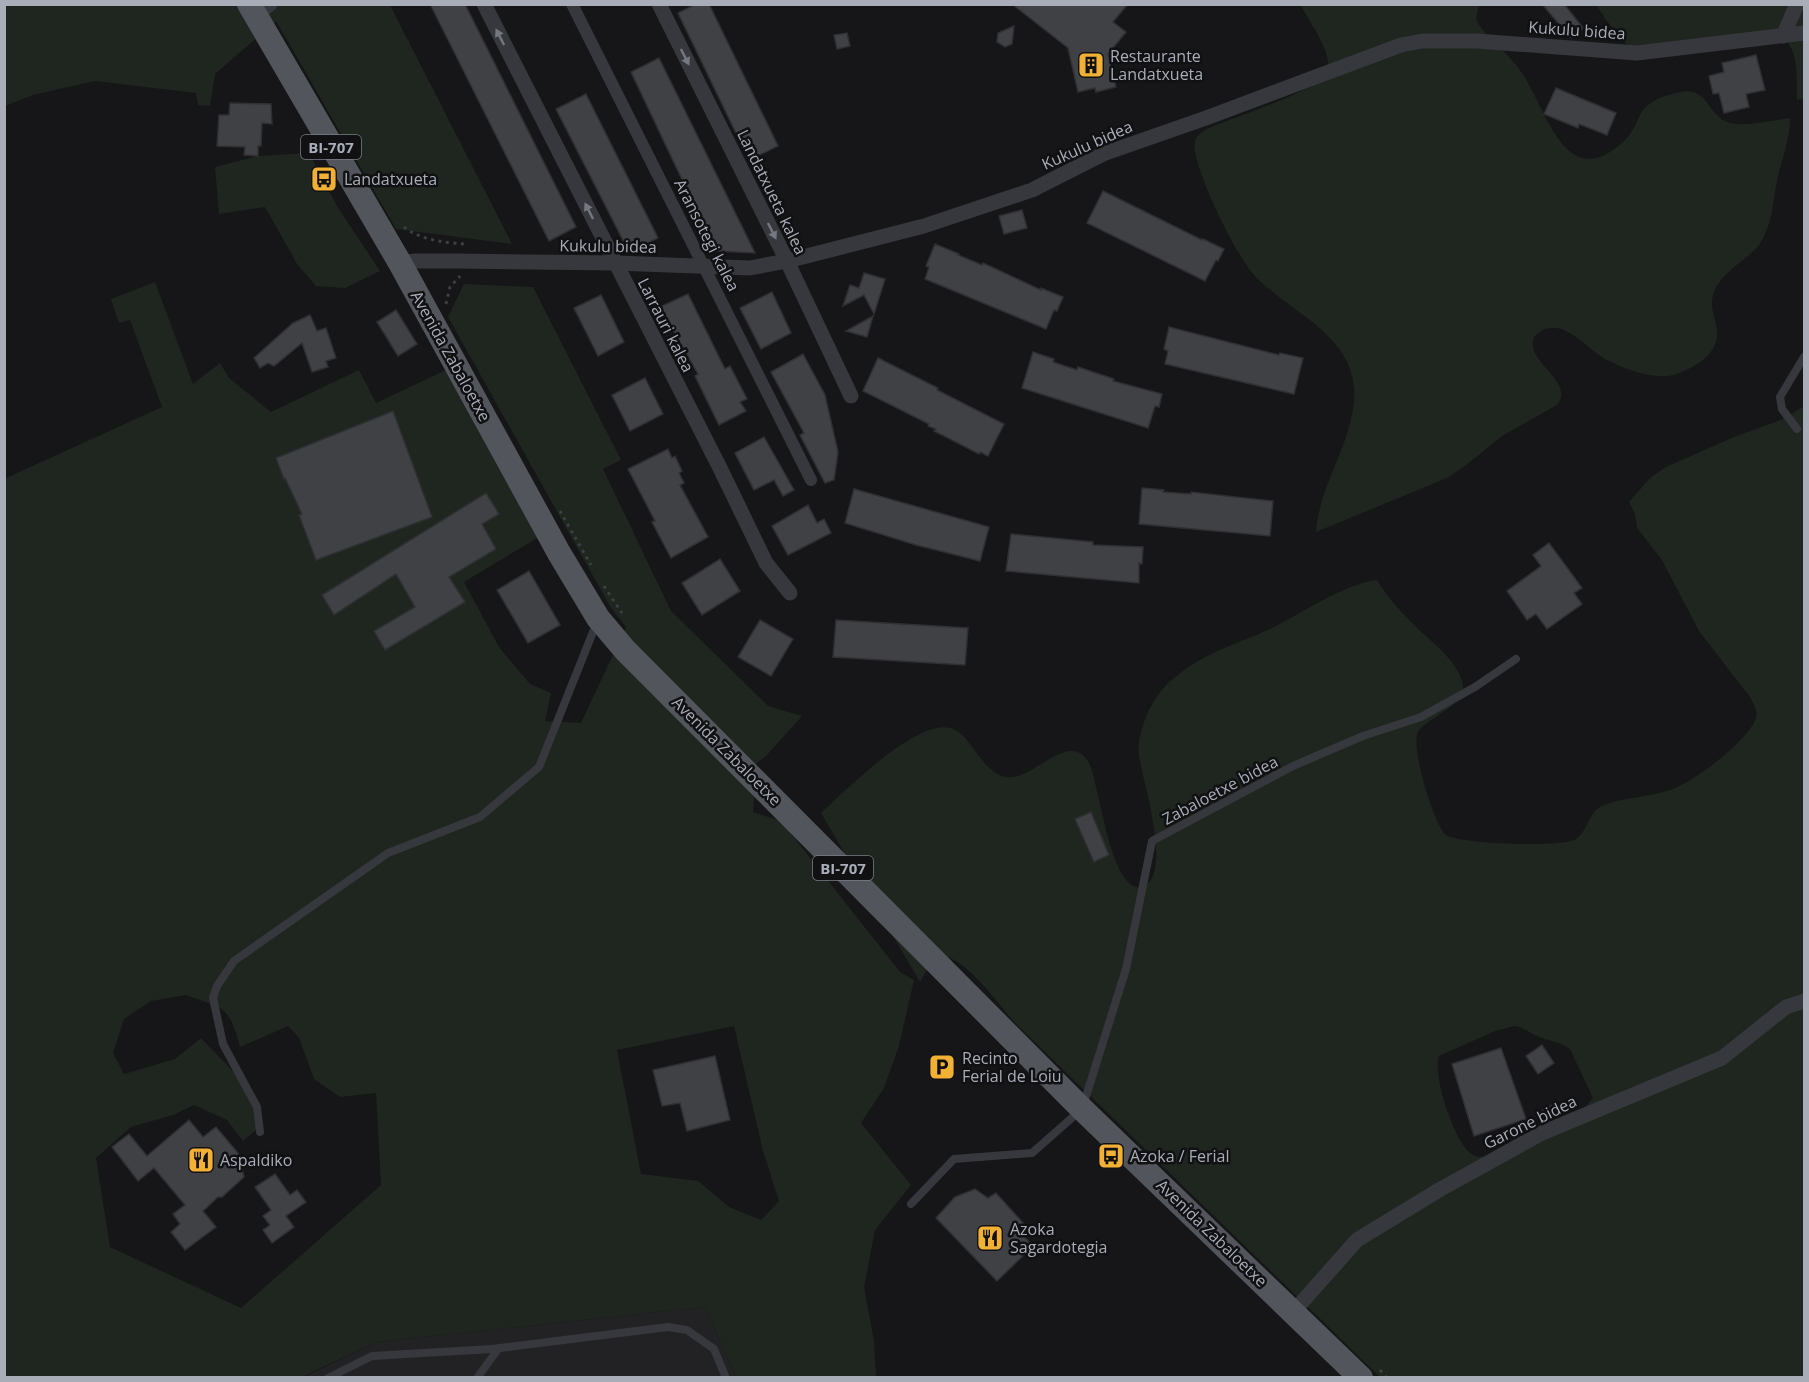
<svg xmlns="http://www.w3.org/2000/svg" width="1809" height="1382" font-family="'Open Sans',sans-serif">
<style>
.built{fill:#222225}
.green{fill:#1e261f;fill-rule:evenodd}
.building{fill:#404145;stroke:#303034;stroke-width:1.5}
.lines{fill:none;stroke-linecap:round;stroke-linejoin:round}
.path{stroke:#3d3f44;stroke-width:3;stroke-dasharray:3 4.5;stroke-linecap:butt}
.service{stroke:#37383d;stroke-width:8}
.pedestrian{stroke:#37383d;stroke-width:12}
.minor{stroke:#37383d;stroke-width:15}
.primary{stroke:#53555c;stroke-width:24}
.oneway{fill:#757881}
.labels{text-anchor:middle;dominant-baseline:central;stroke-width:5;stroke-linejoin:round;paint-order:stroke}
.shield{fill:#111113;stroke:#7b7e86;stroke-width:1.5}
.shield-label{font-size:15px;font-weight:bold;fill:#a8adb8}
.street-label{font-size:16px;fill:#a8adb8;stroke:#111113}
.poi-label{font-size:16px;fill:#a8adb8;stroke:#111113;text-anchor:start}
</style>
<rect width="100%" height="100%" fill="#161618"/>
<path class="built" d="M705,1307L736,1377L302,1378L376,1342Z"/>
<g class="green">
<path d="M1300,4L1479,5L1476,19L1479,25C1492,42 1510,55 1522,73C1547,110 1566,197 1625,140C1633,132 1636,123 1641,113C1649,100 1666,95 1680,92C1707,86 1708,114 1727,122C1740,128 1775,120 1790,118C1790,139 1782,159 1777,180C1773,202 1772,226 1759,245C1746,261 1723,271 1715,290C1708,304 1715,316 1717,330C1720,354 1693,369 1673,375C1654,380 1625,369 1607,360C1586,349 1559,310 1534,337C1524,362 1576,381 1557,405L1502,436L1465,466L1447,478L1316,532C1319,483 1358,435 1354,388C1350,333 1289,312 1255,276C1236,256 1199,179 1195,151C1194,146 1194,141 1197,137C1204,127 1221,124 1232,119C1254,111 1275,103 1295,94C1303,90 1313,87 1320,81C1323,78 1328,70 1328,66C1330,50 1308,19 1300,4Z"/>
<path d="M5,5H390L512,244L396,229L276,21L215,74L210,106L198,105L196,93L95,81L33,95L5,106Z"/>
<path d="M1596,5H1804V98L1797,100C1796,80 1800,53 1784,39L1630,47L1616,34Z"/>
<path d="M309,153L337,206L380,271L345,288L316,286L297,264L265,207L219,214L215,167L258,156Z"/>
<path d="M155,282L193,384L220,363L229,378L271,412L359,370L376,403L446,370L539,537L464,582L499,647L530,684L551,693L545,721L581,723L626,627L611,608L448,317L464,284L533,287L621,460L603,469L671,611L768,706L802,716L766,756L757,763L753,812L781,821L900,972L914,980L899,1046L884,1088L861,1123L911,1185L875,1230L864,1287L874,1341L876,1377H736L705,1307L376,1342L302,1377H5L4,479L162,407L130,320L119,323L111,299ZM186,995C224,1009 229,1005 240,1047L288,1026L299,1038L314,1079L340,1097L376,1093L381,1185L241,1308L110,1247L96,1158L131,1127L173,1115L194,1105L227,1120L243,1141L262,1125L250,1089L201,1038L175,1059L124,1074L113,1053L124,1019L151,1001ZM734,1026L763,1151L779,1201L761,1220L729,1207L698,1181L641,1174L617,1050Z"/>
<path d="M1804,406V1377H1380L1016,1024C998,1004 971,964 945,956L929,966L920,982L821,813C844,792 916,719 950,728C963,731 971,746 979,756C987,767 998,779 1013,777C1037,775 1071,730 1089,763C1099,781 1111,900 1144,886C1173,873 1142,779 1139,756C1138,746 1139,738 1142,729C1147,710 1158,691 1173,679C1204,652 1236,645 1272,628C1302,613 1344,584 1377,580C1387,597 1401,612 1415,626C1431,642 1459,661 1463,685C1466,706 1428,717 1418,732C1410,746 1434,825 1446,835C1459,844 1563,848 1576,839C1589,830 1588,811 1604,805C1626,797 1649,797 1670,790C1693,783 1749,740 1756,718C1758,710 1753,703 1750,697L1699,631L1662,560L1637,528L1635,514L1629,502L1650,478L1666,467L1734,437L1781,420ZM1514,1026C1523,1027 1528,1032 1537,1036C1548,1041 1559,1041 1570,1049L1593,1098L1580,1113L1483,1157C1478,1157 1474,1156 1470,1153C1454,1140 1432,1075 1439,1056L1495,1031Z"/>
</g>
<g class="building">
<path d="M430,4H465L576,227L549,241Z"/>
<path d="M696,4H709L778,146L749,160L678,13Z"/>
<path d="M1012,4H1128L1113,22L1126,32L1108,54L1116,87L1096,92L1095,88L1078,92L1068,48Z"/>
<path d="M1542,4H1564L1583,28L1571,38Z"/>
<path d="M1014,26L1012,44L1005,47L997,42L998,33Z"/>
<path d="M847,33L850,46L837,49L834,35Z"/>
<path d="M1756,55L1765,90L1746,94L1749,107L1724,113L1719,93L1713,94L1709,76L1724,72L1722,63Z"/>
<path d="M659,58L755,253L716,251L631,72Z"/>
<path d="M1556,88L1616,113L1607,135L1579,124L1578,128L1544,114Z"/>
<path d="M586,94L658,238L629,252L556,109Z"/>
<path d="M230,103L271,104L272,124L262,123L261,146H258V156L244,155L245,147L217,146L219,115H229Z"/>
<path d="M1103,191L1202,240L1203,239L1224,249L1218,261L1216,260L1205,281L1087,223Z"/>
<path d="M1022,210L1027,228L1004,234L999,216Z"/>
<path d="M935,244L959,254L958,255L982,265L983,263L1041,290V288L1063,297L1057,311L1054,310L1046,329L925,279L929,267L926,266Z"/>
<path d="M864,273L885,279L874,314L864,295L843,306L850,285L859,288Z"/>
<path d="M772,292L791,333L761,349L740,308Z"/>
<path d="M688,294L725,369L730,366L747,399L740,402L746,411L719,425L695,376L698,374L660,307Z"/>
<path d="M601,295L624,342L598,356L574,308Z"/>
<path d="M396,310L417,344L398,356L377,322Z"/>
<path d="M310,315L317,331L326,328L336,358L326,361L328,367L312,372L302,343L274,366L268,363L260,368L254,358L293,323Z"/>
<path d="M873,316L867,337L846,331Z"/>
<path d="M1169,327L1279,355L1280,353L1303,358L1294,394L1165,364L1168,351L1164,349Z"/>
<path d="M1033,352L1054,359L1053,362L1077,370L1078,367L1114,379L1113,381L1162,394L1159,407L1155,406L1148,428L1022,388Z"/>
<path d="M803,354L825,395L838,452L834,480L825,483L800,435L804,433L771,372Z"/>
<path d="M878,358L938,388L937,390L1004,424L988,456L980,452L979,454L946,437L934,431L936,429L928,426L929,424L863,391Z"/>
<path d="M645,378L663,414L630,431L612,395Z"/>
<path d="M393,411L432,517L316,560L299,515L302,514L285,478L284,479L276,458Z"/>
<path d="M764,437L794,490L783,496L774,480L754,490L735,453Z"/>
<path d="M668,449L672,458L675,456L682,471L679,473L684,483L680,485L708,537L671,558L652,522L655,521L628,469Z"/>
<path d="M1142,488L1164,490L1163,492L1191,494V492L1273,501L1270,536L1139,524Z"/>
<path d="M854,489L989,527L980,561L916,545L845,523Z"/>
<path d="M486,493L499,514L482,524L496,549L449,577L465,602L385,650L374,631L415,607L396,574L334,615L322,595Z"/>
<path d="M808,505L817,523L824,519L831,533L788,555L772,526Z"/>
<path d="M1011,534L1093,542V545L1143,547L1142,564L1139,563V583L1006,571Z"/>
<path d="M1549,543L1582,588L1574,593L1582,604L1547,629L1536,614L1527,620L1507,591L1541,566L1533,555Z"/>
<path d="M720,559L740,591L702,615L682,583Z"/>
<path d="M529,571L560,625L528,643L497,590Z"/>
<path d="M760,620L793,639L771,676L738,657Z"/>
<path d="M836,620L968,628L965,665L833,657Z"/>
<path d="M1091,812L1109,855L1094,862L1075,819Z"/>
<path d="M1542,1045L1554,1063L1538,1074L1526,1056Z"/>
<path d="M1501,1048L1526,1119L1474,1136L1452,1064Z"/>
<path d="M715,1056L730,1120L687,1131L680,1103L662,1106L653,1070Z"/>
<path d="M1554,1104L1560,1115L1541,1123L1536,1114Z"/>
<path d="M189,1120L203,1137L216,1127L238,1153L244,1177L222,1197H218L203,1211L216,1227L185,1250L171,1232L180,1224L173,1214L185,1205L154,1168L138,1181L112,1147L129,1134L147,1156Z"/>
<path d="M275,1174L290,1195L297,1190L306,1202L286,1216L294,1227L272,1243L263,1230L270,1225L263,1216L271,1210L255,1187Z"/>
<path d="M975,1189L988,1198L996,1193L1024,1224L1018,1230L1033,1246L997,1281L936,1218L955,1197Z"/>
</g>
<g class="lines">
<g class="path">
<path d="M404,227C420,240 446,243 466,244"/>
<path d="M446,304L450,287L460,276"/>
<path d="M560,511L591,565"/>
<path d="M604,586L622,613"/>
<path d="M1380,1370L1387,1378"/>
</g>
<g class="service">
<path d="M1797,429L1782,409L1780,397L1804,357"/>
<path d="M260,1132L257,1107L223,1044L213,998L217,986L234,961L388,853L480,817L539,767L597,622"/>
<path d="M911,1204L954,1159L1032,1153L1082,1109L1126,969L1152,841L1293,766L1363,736L1421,717L1475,687L1516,659"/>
<path d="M328,1378L372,1356L492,1349L668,1327L687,1330L714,1349L726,1378"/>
<path d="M477,1378L499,1348"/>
</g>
<path class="pedestrian" d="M572,4L811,480"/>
<g class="minor">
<path d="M484,4L720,468L766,563L790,593"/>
<path d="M659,4L787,261L851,396"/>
<path d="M255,16L270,4"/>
<path d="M1783,36L1797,4"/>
<path d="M400,263L415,261H457L615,263L750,268L787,261L924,226L1032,190L1103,154L1206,118L1401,45L1422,41H1477L1637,53L1804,33"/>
<path d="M1294,1311L1357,1240L1439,1190L1542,1133L1722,1058L1786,1007L1804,1001"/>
</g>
<path class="primary" d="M249,4L400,263L559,553L598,618L625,650L1082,1109L1361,1378"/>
</g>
<defs><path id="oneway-solid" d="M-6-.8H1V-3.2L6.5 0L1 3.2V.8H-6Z" transform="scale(1.5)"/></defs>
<g class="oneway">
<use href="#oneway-solid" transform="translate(500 37) rotate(-117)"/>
<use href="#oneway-solid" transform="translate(685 57) rotate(63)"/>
<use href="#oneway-solid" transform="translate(589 211) rotate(-117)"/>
<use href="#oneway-solid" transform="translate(772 231) rotate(63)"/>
</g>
<defs>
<symbol id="building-square" viewBox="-11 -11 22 22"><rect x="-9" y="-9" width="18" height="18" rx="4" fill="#f2b134" stroke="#111113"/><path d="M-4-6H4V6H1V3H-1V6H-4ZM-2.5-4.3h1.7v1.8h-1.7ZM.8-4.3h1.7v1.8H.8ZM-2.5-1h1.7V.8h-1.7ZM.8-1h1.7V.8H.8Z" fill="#111"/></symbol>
<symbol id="bus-square" viewBox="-11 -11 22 22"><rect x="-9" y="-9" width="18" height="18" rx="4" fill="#f2b134" stroke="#111113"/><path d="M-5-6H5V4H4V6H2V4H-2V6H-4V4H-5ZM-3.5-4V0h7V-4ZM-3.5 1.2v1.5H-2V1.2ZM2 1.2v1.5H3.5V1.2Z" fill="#111"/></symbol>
<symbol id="parking-square" viewBox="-11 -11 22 22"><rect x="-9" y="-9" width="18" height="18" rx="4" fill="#f2b134" stroke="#111113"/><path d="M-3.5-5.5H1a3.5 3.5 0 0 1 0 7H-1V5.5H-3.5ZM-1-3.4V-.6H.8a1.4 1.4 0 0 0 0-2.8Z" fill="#111"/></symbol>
<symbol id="restaurant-square" viewBox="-11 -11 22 22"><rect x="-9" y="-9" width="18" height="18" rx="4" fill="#f2b134" stroke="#111113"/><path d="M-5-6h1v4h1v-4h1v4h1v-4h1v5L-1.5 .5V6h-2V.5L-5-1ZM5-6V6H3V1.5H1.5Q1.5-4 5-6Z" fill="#111"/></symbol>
</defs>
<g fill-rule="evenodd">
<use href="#building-square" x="1076" y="50" width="30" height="30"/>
<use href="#bus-square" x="309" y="164" width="30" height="30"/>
<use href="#parking-square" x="927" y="1052" width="30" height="30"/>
<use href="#bus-square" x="1096" y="1141" width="30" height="30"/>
<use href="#restaurant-square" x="186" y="1145" width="30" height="30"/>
<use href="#restaurant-square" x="975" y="1223" width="30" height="30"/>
</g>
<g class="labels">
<g class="shield">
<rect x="301" y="135" width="60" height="24" rx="4.5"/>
<rect x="813" y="856" width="60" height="24" rx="4.5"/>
</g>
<g class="shield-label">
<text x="331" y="147">BI-707</text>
<text x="843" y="868">BI-707</text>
</g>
<g class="street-label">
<text transform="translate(1577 30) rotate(4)">Kukulu bidea</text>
<text transform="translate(1087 145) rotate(-24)">Kukulu bidea</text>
<text transform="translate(772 192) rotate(64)">Landatxueta kalea</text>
<text transform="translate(707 235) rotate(63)">Aransotegi kalea</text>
<text transform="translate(608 246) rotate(1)">Kukulu bidea</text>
<text transform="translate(666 325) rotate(63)">Larrauri kalea</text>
<text transform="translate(451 356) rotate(61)">Avenida Zabaloetxe</text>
<text transform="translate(727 751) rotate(45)">Avenida Zabaloetxe</text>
<text transform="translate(1220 790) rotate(-28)">Zabaloetxe bidea</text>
<text transform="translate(1530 1122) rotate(-26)">Garone bidea</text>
<text transform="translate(1212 1233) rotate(44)">Avenida Zabaloetxe</text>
</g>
<g class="poi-label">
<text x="1110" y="56">Restaurante<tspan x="1110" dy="18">Landatxueta</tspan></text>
<text x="344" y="179">Landatxueta</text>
<text x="962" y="1058">Recinto<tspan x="962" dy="18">Ferial de Loiu</tspan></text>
<text x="1130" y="1156">Azoka / Ferial</text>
<text x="220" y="1160">Aspaldiko</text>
<text x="1010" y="1229">Azoka<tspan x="1010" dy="18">Sagardotegia</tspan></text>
</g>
</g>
<rect width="1809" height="1382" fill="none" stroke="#a8adb8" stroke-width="12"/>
</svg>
